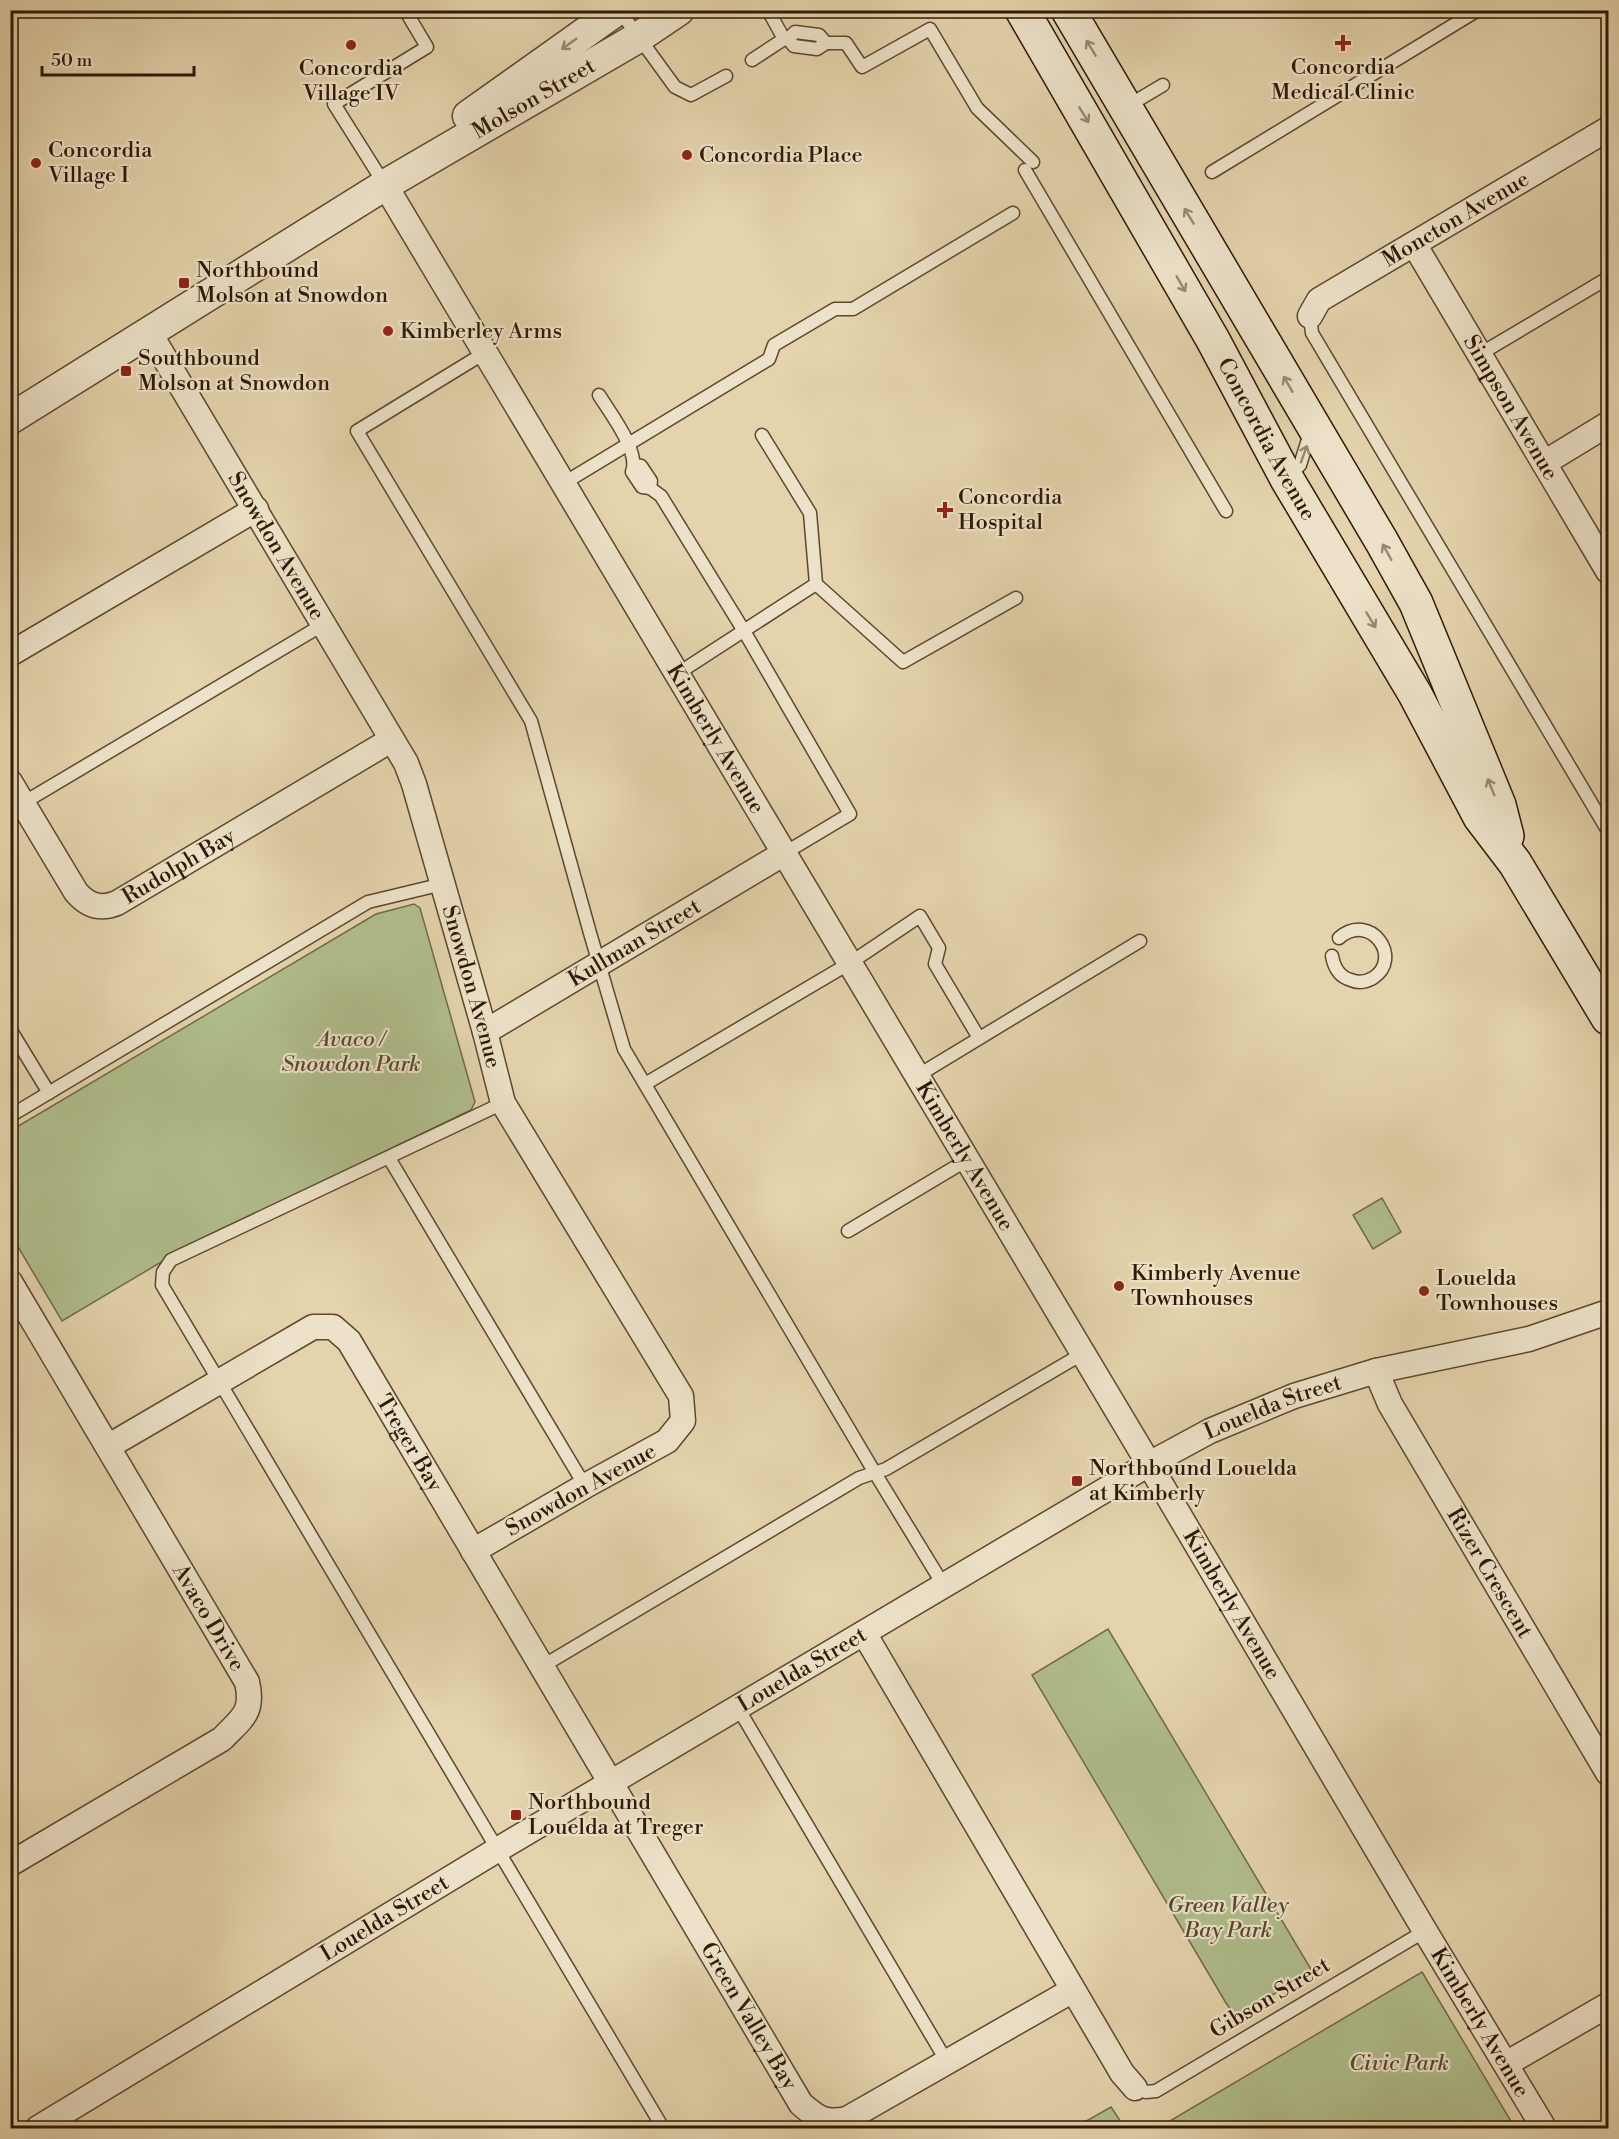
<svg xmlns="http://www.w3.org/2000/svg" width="1619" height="2139" font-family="'Libre Bodoni',serif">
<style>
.green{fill:#b0bd8c;stroke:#706b48;stroke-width:1.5}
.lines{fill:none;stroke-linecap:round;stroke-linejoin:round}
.service-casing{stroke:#5c482f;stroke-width:15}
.minor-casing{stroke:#5c482f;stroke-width:27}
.tertiary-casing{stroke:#5c482f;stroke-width:33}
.secondary-casing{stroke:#2f1905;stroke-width:36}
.service{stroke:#ede2c9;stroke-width:12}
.minor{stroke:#ede2c9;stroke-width:24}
.tertiary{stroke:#ede2c9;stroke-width:30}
.secondary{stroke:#ede2c9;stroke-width:33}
.oneway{stroke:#988871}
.poi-dot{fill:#8f2418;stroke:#ede2c9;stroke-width:2}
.labels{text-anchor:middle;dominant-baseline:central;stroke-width:4.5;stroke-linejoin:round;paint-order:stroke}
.poi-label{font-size:22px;fill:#2f1905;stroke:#ede2c9;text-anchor:start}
.street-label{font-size:22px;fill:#2f1905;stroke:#ede2c9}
.park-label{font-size:22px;font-style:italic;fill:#564a2e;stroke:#ede2c9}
</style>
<rect width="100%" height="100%" fill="#e4d3ac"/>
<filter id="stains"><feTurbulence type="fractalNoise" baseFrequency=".00333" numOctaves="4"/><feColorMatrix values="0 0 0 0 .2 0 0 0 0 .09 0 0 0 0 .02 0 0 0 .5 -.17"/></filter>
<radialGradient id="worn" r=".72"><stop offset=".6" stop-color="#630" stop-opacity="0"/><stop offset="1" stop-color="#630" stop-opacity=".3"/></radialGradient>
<g class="green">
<path d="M414,904L420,908L475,1102L471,1110L217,1232L173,1255L62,1321L11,1235L10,1131L376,914Z"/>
<path d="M1382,1198L1401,1232L1373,1249L1353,1215Z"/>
<path d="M1108,1629L1312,1971L1236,2017L1226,2003L1032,1675Z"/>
<path d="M1422,1972L1515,2128H1158Z"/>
<path d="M1111,2107L1125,2128H1074Z"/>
</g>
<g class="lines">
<defs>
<g id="service">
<path d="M619,10L675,87L691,95L726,76"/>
<path d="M768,10L784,39H788"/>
<path d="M795,32L819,35L826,43L817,49L794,46L788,39Z"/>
<path d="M826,43H846L862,67L930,29L977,108L1033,162"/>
<path d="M752,60L784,39"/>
<path d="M1126,107L1163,85"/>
<path d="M1025,170L1226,511"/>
<path d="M1212,172L1478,10"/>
<path d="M385,185L334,104L427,47L405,10"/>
<path d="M1310,316L1312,333L1608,831"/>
<path d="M486,352L357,431L531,721L590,933L624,1049L875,1473L944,1586"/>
<path d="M1480,354L1608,278"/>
<path d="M599,395C610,413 640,451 632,472L642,487L650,488L661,496L744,631L850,814L783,854"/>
<path d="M762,435L810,513L816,584"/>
<path d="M635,465L641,466L651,481L650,488"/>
<path d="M1288,478L1300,465L1310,433"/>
<path d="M564,483L769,359L774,345L835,309H853L1013,213"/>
<path d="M677,674L816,584L903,662L1016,598"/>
<path d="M23,803L324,624"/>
<path d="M1332,956C1334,967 1339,977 1351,980C1358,983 1366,982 1373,978C1404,958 1370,911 1339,938"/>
<path d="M10,1029L49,1093"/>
<path d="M917,1076L1140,941"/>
<path d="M645,1084L850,963L920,916L939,948L935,964L979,1038"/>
<path d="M503,1103L171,1260L163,1272L162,1285L663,2128"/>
<path d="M10,1116L368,902L443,884"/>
<path d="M389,1158L585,1486"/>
<path d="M848,1231L967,1160"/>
<path d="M541,1667L859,1478L886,1469L1082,1354"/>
<path d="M738,1708L947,2062"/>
<path d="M1135,2088L1146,2092L1156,2091L1425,1931"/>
</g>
<g id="minor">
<path id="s1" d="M385,185L1149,1464L1425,1931L1544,2128"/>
<path id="s2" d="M1414,244L1608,571"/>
<path id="s3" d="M1310,316L1319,300L1608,129"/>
<path id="s4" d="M149,332L406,763L414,784L485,1032L503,1103L681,1396L683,1421L667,1441L585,1486L473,1551"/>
<path d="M1544,463L1608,424"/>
<path d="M10,654L256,509"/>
<path id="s5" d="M10,782L76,892C87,905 100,910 117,903L391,740"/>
<path id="s6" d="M485,1032L783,854"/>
<path id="s7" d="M10,1282L247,1682C254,1713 242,1718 222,1739L10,1864"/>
<path id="s8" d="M1376,1371L1390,1404L1608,1773"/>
<path id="s9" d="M109,1446L313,1327H333L349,1341L801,2104C819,2119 823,2123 847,2119L1073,1990"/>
<path d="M864,1633L1122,2073L1135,2088"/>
<path d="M1506,2064L1608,2005"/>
<path id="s10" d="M38,2128L497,1850L1149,1464L1210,1431L1294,1396L1376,1371L1529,1339L1608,1312"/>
</g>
<g id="tertiary">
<path d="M468,116L617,10"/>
<path id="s11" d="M10,419L385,185L639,37L679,10"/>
</g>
<g id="secondary">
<path id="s12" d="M1022,10L1213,340L1287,479L1415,694L1480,817L1515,863L1608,1018"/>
<path d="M1068,10L1382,542L1416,603L1499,805L1507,836"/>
</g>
</defs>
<use href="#service" class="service-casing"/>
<use href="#minor" class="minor-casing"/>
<use href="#tertiary" class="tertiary-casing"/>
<use href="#secondary" class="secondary-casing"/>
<use href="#service" class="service"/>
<use href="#minor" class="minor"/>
<use href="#tertiary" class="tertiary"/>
<use href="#secondary" class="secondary"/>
</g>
<defs><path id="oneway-shaft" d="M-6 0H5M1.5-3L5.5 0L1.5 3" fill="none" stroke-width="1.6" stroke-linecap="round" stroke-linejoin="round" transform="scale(1.5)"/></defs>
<g class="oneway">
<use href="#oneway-shaft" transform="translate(569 44) rotate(145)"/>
<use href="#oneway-shaft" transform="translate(1091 48) rotate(-121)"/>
<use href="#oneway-shaft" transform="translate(1084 115) rotate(59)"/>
<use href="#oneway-shaft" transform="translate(1189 216) rotate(-121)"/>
<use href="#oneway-shaft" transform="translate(1181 284) rotate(60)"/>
<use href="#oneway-shaft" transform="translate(1288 384) rotate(-120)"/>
<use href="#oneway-shaft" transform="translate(1304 454) rotate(-70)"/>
<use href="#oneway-shaft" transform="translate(1387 552) rotate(-119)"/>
<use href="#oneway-shaft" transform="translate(1371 620) rotate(59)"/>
<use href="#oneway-shaft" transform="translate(1491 787) rotate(-112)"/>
</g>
<g class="poi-dot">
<path d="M1340 34h6v6h6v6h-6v6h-6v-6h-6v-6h6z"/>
<circle cx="351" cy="45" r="6"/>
<circle cx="687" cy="155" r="6"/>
<circle cx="36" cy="163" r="6"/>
<rect x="178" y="277" width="12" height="12" rx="3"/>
<circle cx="388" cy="331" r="6"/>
<rect x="120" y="365" width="12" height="12" rx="3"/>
<path d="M942 501h6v6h6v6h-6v6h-6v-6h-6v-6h6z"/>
<circle cx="1119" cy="1286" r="6"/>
<circle cx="1424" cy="1291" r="6"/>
<rect x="1071" y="1475" width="12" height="12" rx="3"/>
<rect x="510" y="1809" width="12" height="12" rx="3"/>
</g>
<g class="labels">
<g class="poi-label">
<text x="1343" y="67" text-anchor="middle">Concordia<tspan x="1343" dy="25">Medical Clinic</tspan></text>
<text x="351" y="68" text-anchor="middle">Concordia<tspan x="351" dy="25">Village IV</tspan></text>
<text x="48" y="150">Concordia<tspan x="48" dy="25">Village I</tspan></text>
<text x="699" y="155">Concordia Place</text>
<text x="196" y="270">Northbound<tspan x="196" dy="25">Molson at Snowdon</tspan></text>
<text x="400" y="331">Kimberley Arms</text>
<text x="138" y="358">Southbound<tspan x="138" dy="25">Molson at Snowdon</tspan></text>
<text x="958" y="497">Concordia<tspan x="958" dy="25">Hospital</tspan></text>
<text x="1131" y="1273">Kimberly Avenue<tspan x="1131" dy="25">Townhouses</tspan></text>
<text x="1436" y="1278">Louelda<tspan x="1436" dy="25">Townhouses</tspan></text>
<text x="1089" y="1468">Northbound Louelda<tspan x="1089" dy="25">at Kimberly</tspan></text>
<text x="528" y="1802">Northbound<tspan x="528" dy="25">Louelda at Treger</tspan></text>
</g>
<g class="street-label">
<text stroke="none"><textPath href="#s11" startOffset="614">Molson Street</textPath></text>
<text stroke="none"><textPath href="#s3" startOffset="177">Moncton Avenue</textPath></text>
<text stroke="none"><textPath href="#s2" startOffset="190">Simpson Avenue</textPath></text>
<text stroke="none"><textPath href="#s12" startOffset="494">Concordia Avenue</textPath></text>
<text stroke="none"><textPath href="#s4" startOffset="249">Snowdon Avenue</textPath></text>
<text stroke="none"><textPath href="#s1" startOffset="645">Kimberly Avenue</textPath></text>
<text stroke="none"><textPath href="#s5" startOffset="246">Rudolph Bay</textPath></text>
<text stroke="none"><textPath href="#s6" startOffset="174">Kullman Street</textPath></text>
<text stroke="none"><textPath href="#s4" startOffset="735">Snowdon Avenue</textPath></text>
<text stroke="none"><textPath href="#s1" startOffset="1131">Kimberly Avenue</textPath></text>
<text stroke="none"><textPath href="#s10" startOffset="1431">Louelda Street</textPath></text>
<text stroke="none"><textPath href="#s9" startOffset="396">Treger Bay</textPath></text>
<text transform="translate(581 1490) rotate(-29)">Snowdon Avenue</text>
<text stroke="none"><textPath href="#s8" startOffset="232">Rizer Crescent</textPath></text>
<text stroke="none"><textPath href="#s1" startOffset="1653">Kimberly Avenue</textPath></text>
<text stroke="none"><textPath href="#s7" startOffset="390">Avaco Drive</textPath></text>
<text stroke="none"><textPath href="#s10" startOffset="891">Louelda Street</textPath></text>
<text stroke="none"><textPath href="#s10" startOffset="405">Louelda Street</textPath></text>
<text transform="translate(1270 1998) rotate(-31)">Gibson Street</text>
<text stroke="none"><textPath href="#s9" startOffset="1062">Green Valley Bay</textPath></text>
<text stroke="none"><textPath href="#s1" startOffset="2139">Kimberly Avenue</textPath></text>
</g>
<g class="park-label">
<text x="351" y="1039">Avaco /<tspan x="351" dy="25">Snowdon Park</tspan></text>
<text x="1228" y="1905">Green Valley<tspan x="1228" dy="25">Bay Park</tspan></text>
<text x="1399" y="2063">Civic Park</text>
</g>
</g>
<rect width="1619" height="2139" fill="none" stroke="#e4d3ac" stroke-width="36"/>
<rect x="12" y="12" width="1595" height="2115" fill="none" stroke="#2f1905" stroke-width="3"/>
<rect x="18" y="18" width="1583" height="2103" fill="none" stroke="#2f1905" stroke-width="1.5"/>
<path d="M42 66v9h152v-9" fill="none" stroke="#2f1905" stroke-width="3"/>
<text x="51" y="66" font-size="18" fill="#2f1905" stroke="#ede2c9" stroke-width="4.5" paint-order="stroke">50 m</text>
<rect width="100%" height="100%" filter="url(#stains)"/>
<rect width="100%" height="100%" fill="url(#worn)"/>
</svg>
